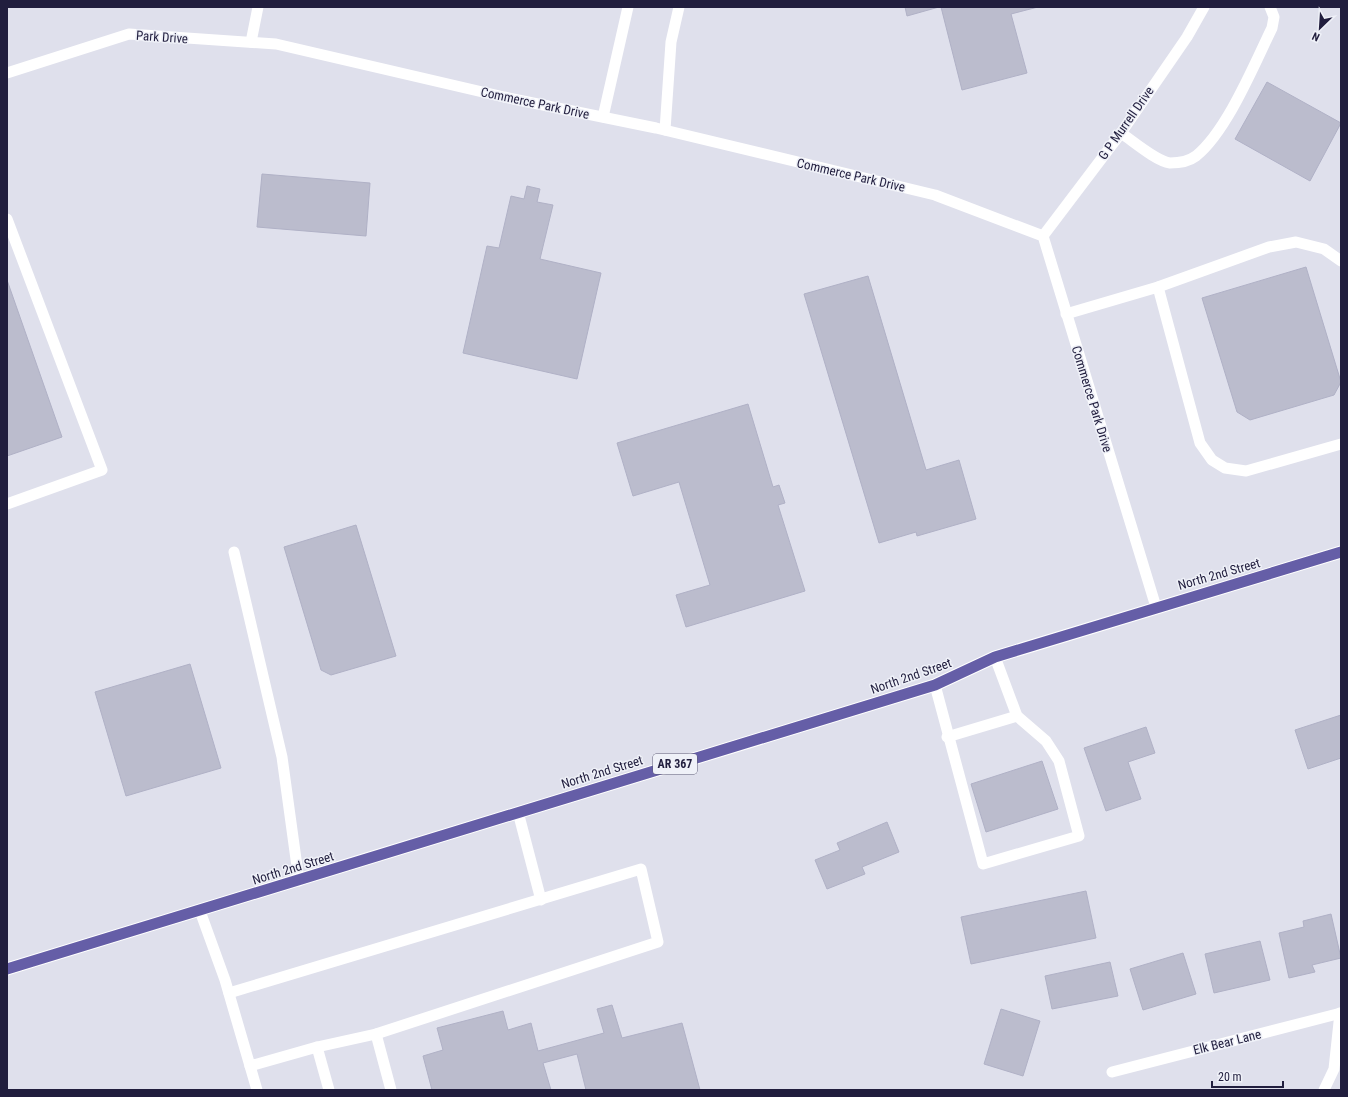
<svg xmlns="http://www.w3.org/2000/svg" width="1348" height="1097" font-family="'Roboto Condensed',sans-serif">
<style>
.building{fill:#bbbccd;stroke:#b0b1c6}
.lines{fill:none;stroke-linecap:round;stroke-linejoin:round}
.primary-casing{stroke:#fff;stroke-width:13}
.service{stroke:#fff;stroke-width:11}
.minor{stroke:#fff;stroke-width:11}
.primary{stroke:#655ea7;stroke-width:11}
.labels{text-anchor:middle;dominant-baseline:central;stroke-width:3;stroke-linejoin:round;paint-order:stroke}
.shield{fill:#eff1f8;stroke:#5f5d76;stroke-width:1}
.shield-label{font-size:12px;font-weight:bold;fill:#211e3e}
.street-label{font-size:13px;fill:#211e3e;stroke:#eff1f8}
</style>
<rect width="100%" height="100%" fill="#dfe0ec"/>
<g class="building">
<path d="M905,7H939L907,16Z"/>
<path d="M941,7H1038L1011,14L1027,73L962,90Z"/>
<path d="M1267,82L1341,123L1310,181L1235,139Z"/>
<path d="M262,174L370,183L366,236L257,227Z"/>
<path d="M527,186L540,189L537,202L553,205L540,259L601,273L577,379L463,353L487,246L499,248L511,196L524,199Z"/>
<path d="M1306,267L1341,382L1334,395L1250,420L1237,412L1202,298Z"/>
<path d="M868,276L926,470L959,460L976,519L917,536L916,532L879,543L804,294Z"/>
<path d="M7,280L62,437L7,456Z"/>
<path d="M748,404L773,487L779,485L785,503L778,505L805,591L686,627L676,595L710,585L679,482L633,496L617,443Z"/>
<path d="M356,525L396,656L331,675L321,670L284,547Z"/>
<path d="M190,664L221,768L126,796L95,692Z"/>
<path d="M1341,715V758L1308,769L1295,730Z"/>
<path d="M1146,727L1155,753L1128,762L1141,799L1106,811L1084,748Z"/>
<path d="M1042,761L1058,809L986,832L971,784Z"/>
<path d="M887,822L899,852L862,867L865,874L827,889L815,860L840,850L837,843Z"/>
<path d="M1086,891L1096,938L971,964L961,917Z"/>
<path d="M1331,914L1341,958L1312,965L1315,972L1289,978L1279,933L1304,927L1303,921Z"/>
<path d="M1260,941L1270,980L1214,993L1205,954Z"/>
<path d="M1183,953L1196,994L1143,1010L1130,969Z"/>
<path d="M1110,962L1118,996L1052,1009L1045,976Z"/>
<path d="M612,1005L622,1038L682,1023L700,1090H586L577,1054L543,1063L551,1090H432L423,1056L443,1050L437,1028L503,1011L508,1030L531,1023L538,1051L604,1033L597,1009Z"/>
<path d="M1001,1009L1040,1021L1023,1076L984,1064Z"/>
</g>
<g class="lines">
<defs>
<path id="primary" d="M7,969L935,685L995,657L1341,552"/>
</defs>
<use href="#primary" class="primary-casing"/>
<g class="service">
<path d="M251,42L258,7"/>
<path d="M603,117L628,7"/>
<path d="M665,130L671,42L679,7"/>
<path d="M1121,133C1133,141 1156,161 1170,163C1180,163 1188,162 1196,156C1227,131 1254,65 1272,28L1274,17L1270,7"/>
<path d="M7,219L102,470L7,504"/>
<path d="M1158,287L1200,443L1212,460L1225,468L1246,471L1341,444"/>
<path d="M1066,314L1158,287L1269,247L1296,242L1324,249L1341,261"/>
<path d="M234,552L282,757L299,881"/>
<path d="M935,685L983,864L1079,836L1059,761L1046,741L1017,716L995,657"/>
<path d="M947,737L1017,716"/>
<path d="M518,812L541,900"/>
<path d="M200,911L225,980L257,1090"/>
<path d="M229,993L641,869L658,942L376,1034L317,1047L250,1066"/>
<path d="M376,1034L391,1090"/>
<path d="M317,1047L329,1090"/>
</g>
<g class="minor">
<path d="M7,73L129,34L276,44L504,97L656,128L935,195L1043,236L1156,607"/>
<path d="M1043,236L1121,133L1187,37L1204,7"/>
<path d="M1112,1072L1341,1013"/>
<path d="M1324,1090L1334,1069L1340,1013"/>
</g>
<use href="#primary" class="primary"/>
</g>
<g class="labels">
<rect class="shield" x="653" y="754" width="44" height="20" rx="3"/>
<g class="shield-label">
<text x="675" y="764">AR 367</text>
</g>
<g class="street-label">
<text transform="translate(162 37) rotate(4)">Park Drive</text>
<text transform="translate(535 103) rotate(12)">Commerce Park Drive</text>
<text transform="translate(1126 123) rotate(-55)">G P Murrell Drive</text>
<text transform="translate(851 175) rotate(13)">Commerce Park Drive</text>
<text transform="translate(1092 399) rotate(73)">Commerce Park Drive</text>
<text transform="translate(1219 574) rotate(-16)">North 2nd Street</text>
<text transform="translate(911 676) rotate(-19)">North 2nd Street</text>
<text transform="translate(602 772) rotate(-17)">North 2nd Street</text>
<text transform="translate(293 868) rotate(-17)">North 2nd Street</text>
<text transform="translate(1227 1042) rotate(-14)">Elk Bear Lane</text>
</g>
</g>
<rect width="1348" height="1097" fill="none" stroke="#211e3e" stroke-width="16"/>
<g transform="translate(1320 28) rotate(205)" stroke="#eff1f8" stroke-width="3" paint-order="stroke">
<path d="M0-3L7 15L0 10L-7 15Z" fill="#211e3e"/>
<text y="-6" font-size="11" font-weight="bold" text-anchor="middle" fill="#211e3e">N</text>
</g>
<path d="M1212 1081v6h71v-6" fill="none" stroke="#211e3e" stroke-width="2"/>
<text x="1218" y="1081" font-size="12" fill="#211e3e" stroke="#eff1f8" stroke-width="3" paint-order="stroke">20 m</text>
</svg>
